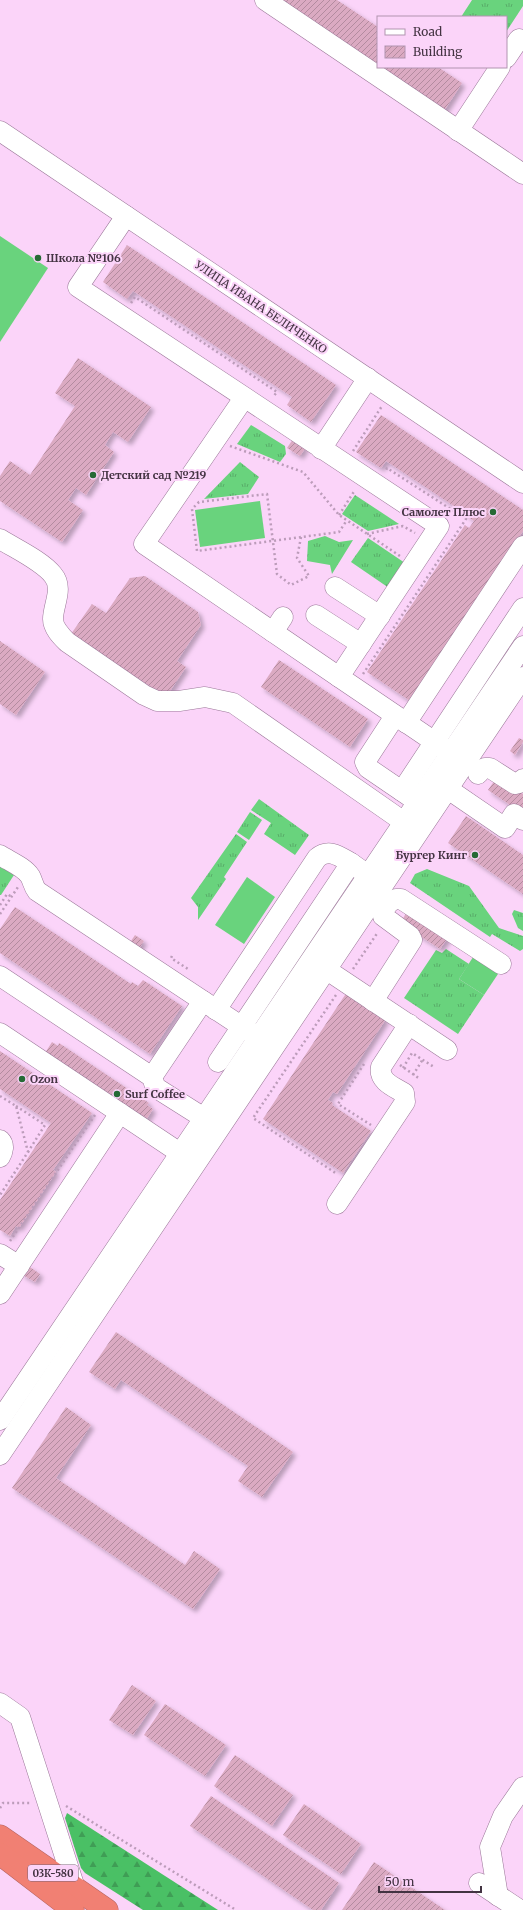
<svg xmlns="http://www.w3.org/2000/svg" width="523" height="1910" font-family="Merriweather,serif">
<style>
.grass{fill:url(#grass-tufts)}
.forest{fill:url(#forest-firs)}
.pitch{fill:#69d37d}
.building{fill:url(#building-hatch);filter:url(#shadow)}
.lines{fill:none;stroke-linecap:round;stroke-linejoin:round}
.minor-casing{stroke:#9b7899;stroke-width:21}
.highway-casing{stroke:#b46562;stroke-width:23}
.path{stroke:#bc9cba;stroke-width:2.5;stroke-dasharray:2 3;stroke-linecap:butt}
.minor{stroke:#fff;stroke-width:20}
.highway{stroke:#f18073;stroke-width:22}
.poi-dot{fill:#266a35;stroke:#fbd4f9;stroke-width:1.5}
.labels{text-anchor:middle;dominant-baseline:central;stroke-width:4;stroke-linejoin:round;paint-order:stroke}
.shield{fill:#fbd4f9;stroke:#7a6379;stroke-width:1}
.shield-label{font-size:10px;font-weight:bold;fill:#433342}
.poi-label{font-size:11px;font-weight:bold;fill:#433342;stroke:#fbd4f9;text-anchor:start}
.street-label{font-size:11px;fill:#433342;stroke:#fbd4f9}
</style>
<defs>
<pattern id="grass-tufts" width="24" height="20" patternUnits="userSpaceOnUse"><rect width="24" height="20" fill="#69d37d"/><path d="M3 7l-1-3M5 7V3M7 7l1-3M15 17l-1-3M17 17v-4M19 17l1-3" fill="none" stroke="#58ac68"/></pattern>
<pattern id="forest-firs" width="22" height="20" patternUnits="userSpaceOnUse"><rect width="22" height="20" fill="#4ac065"/><path d="M5 1l3.5 6h-7zM16 11l3.5 6h-7z" fill="#3f9d55"/></pattern>
<pattern id="building-hatch" width="6" height="6" patternUnits="userSpaceOnUse"><rect width="6" height="6" fill="#dbaac2"/><path d="M-1 1l2-2M0 6l6-6M5 7l2-2" fill="none" stroke="#b38b9f"/></pattern>
<filter id="shadow"><feDropShadow dx="3.5" dy="3.5" stdDeviation="2" flood-color="#0004"/></filter>
</defs>
<rect width="100%" height="100%" fill="#fbd4f9"/>
<g class="grass">
<path d="M472,0H523V6L506,32V17H461Z"/>
<path d="M251,425L285,446L286,454L280,462L237,444Z"/>
<path d="M240,462L259,477L248,494L204,499Z"/>
<path d="M355,495L399,524L368,531L342,514Z"/>
<path d="M325,536L339,542L353,540L332,574L330,565L307,561L308,541Z"/>
<path d="M368,538L405,563L389,588L351,562Z"/>
<path d="M259,799L309,835L295,855L264,834L271,823L251,810Z"/>
<path d="M250,812L262,820L249,840L237,832Z"/>
<path d="M236,834L247,842L224,877L226,879L198,920V907L191,898Z"/>
<path d="M0,866L14,875L1,895H0Z"/>
<path d="M427,869L469,886L499,928L523,936V949L520,951L492,934L490,937L410,883L415,874Z"/>
<path d="M514,910L523,913V931L518,928L512,914Z"/>
<path d="M446,949L469,964L459,979L484,995L458,1034L404,998L436,950L442,953Z"/>
</g>
<path class="forest" d="M67,1813L218,1910H143L85,1873L81,1868L65,1818Z"/>
<g class="pitch">
<path d="M0,236L48,268L0,342Z"/>
<path d="M260,501L265,538L200,547L195,510Z"/>
<path d="M247,877L275,897L244,944L215,925Z"/>
<path d="M475,954L500,971L484,995L459,979Z"/>
</g>
<g class="building">
<path d="M278,0H337L378,27V67H438L462,83L444,111L302,17Z"/>
<path d="M127,245L336,385L311,422L287,405L292,397L133,291L127,299L103,282Z"/>
<path d="M78,358L151,407L128,442L113,432L105,445L114,452L86,495L76,488L68,500L83,510L62,542L0,501V476L10,461L30,475L75,406L55,393Z"/>
<path d="M381,415L523,510V531L410,701L367,672L465,525L469,528L474,521L468,517L469,516L386,461L381,468L356,452Z"/>
<path d="M293,439L306,447L300,456L287,448Z"/>
<path d="M145,576L198,612L201,625L177,661L186,667L166,697L71,634L92,604L106,613L130,578Z"/>
<path d="M0,641L45,672L16,715L0,704Z"/>
<path d="M279,660L368,719L350,747L261,687Z"/>
<path d="M519,738L523,740V742L515,755L510,751Z"/>
<path d="M497,777L523,794V814L488,790Z"/>
<path d="M466,816L523,855V894L448,843Z"/>
<path d="M15,907L131,984L132,982L138,986L143,980L182,1006L150,1054L0,953V929Z"/>
<path d="M409,909L449,936L440,949L400,923Z"/>
<path d="M135,935L144,941L138,950L129,944Z"/>
<path d="M347,992L386,1019L337,1094L333,1092L328,1100L333,1103L332,1105L371,1131L343,1173L263,1119Z"/>
<path d="M52,1042L58,1046L59,1043L149,1103L147,1105L153,1109L146,1120L45,1053Z"/>
<path d="M0,1051L92,1113L53,1170L56,1172L19,1228L16,1226L10,1236L0,1230V1200L51,1123L0,1089Z"/>
<path d="M27,1265L40,1274L35,1282L21,1274Z"/>
<path d="M116,1332L293,1452L262,1497L238,1481L248,1466L121,1380L115,1389L89,1372Z"/>
<path d="M66,1407L91,1425L56,1478L185,1565L194,1551L220,1569L193,1609L12,1488Z"/>
<path d="M132,1685L156,1701L133,1735L109,1720Z"/>
<path d="M165,1704L226,1745L205,1776L144,1735Z"/>
<path d="M235,1755L293,1795L272,1826L214,1786Z"/>
<path d="M211,1796L339,1883L321,1910H313L190,1826Z"/>
<path d="M304,1804L361,1844L341,1874L283,1835Z"/>
<path d="M374,1862L445,1910H342Z"/>
</g>
<g class="lines">
<defs>
<g id="minor">
<path d="M265,0L523,174"/>
<path d="M506,58L519,39"/>
<path d="M0,131L523,483"/>
<path d="M458,131L500,67"/>
<path d="M126,216L78,287L439,526L339,677L451,753"/>
<path d="M244,398L144,544L339,677"/>
<path d="M321,449L368,378"/>
<path d="M0,539C16,549 42,561 53,575C64,588 53,605 53,619C53,628 61,636 67,642L144,695L157,701H179L205,697L233,703L404,822"/>
<path d="M335,587L380,616"/>
<path d="M316,615L361,644"/>
<path d="M273,632L283,617"/>
<path d="M395,716L365,762L368,768L412,798"/>
<path d="M406,723L523,546"/>
<path d="M478,774C482,769 484,767 490,768L515,784L519,783L523,779"/>
<path d="M448,789L505,828L514,814L523,820"/>
<path d="M402,791L523,608"/>
<path d="M0,855C9,861 24,867 30,876C33,881 33,886 37,891L259,1038"/>
<path d="M327,970L447,1050"/>
<path d="M0,976L152,1077L155,1086L158,1089L215,1125"/>
<path d="M373,1001L412,940L410,936L383,916C383,907 392,897 401,899L501,964"/>
<path d="M216,1010L317,858C329,848 339,856 351,863"/>
<path d="M0,1033L180,1153"/>
<path d="M218,1062L351,863L368,875"/>
<path d="M152,1077L203,1001"/>
<path d="M0,1140C5,1145 3,1152 0,1157"/>
<path d="M337,1204L405,1102L404,1093C394,1087 378,1081 381,1067L409,1024"/>
<path d="M0,1254L19,1266"/>
<path d="M0,1294L120,1113"/>
<path d="M0,1420L523,646"/>
<path d="M0,1455L523,677"/>
<path d="M0,1703L20,1717L75,1888"/>
<path d="M479,1883L520,1910"/>
<path d="M498,1896L490,1847L503,1816L523,1787"/>
</g>
<g id="highway">
<path d="M0,1836L107,1910"/>
<path d="M0,1854L73,1910"/>
</g>
</defs>
<use href="#minor" class="minor-casing"/>
<use href="#highway" class="highway-casing"/>
<g class="path">
<path d="M131,303L135,297L277,392L273,397"/>
<path d="M230,446L303,472L339,515L400,556"/>
<path d="M353,451L382,406"/>
<path d="M339,515L355,490"/>
<path d="M367,534L403,526L415,533"/>
<path d="M301,537L297,558L309,576L291,585L277,574L267,494L199,502L192,509L197,551L339,532L347,520"/>
<path d="M363,674L466,519L387,468L385,472"/>
<path d="M0,905L7,894L12,897"/>
<path d="M0,914L18,887"/>
<path d="M172,956L171,958L188,969L187,971"/>
<path d="M353,969L378,932"/>
<path d="M336,995L253,1118L337,1174"/>
<path d="M364,1064L338,1104L371,1125"/>
<path d="M400,1065L420,1079"/>
<path d="M403,1068L412,1053L434,1067"/>
<path d="M413,1075L423,1059"/>
<path d="M0,1096L16,1106L28,1152L0,1195"/>
<path d="M16,1106L45,1125L28,1152"/>
<path d="M10,1241L95,1115"/>
<path d="M66,1806L236,1910"/>
<path d="M0,1808L3,1803H31"/>
</g>
<use href="#minor" class="minor"/>
<use href="#highway" class="highway"/>
</g>
<g class="poi-dot">
<circle cx="38" cy="258" r="4"/>
<circle cx="93" cy="475" r="4"/>
<circle cx="493" cy="512" r="4"/>
<circle cx="475" cy="855" r="4"/>
<circle cx="22" cy="1079" r="4"/>
<circle cx="117" cy="1094" r="4"/>
</g>
<g class="labels">
<rect class="shield" x="28" y="1865" width="50" height="16" rx="3"/>
<g class="shield-label">
<text x="53" y="1873">03К-580</text>
</g>
<g class="poi-label">
<text x="46" y="258">Школа №106</text>
<text x="101" y="475">Детский сад №219</text>
<text x="485" y="512" text-anchor="end">Самолет Плюс</text>
<text x="467" y="855" text-anchor="end">Бургер Кинг</text>
<text x="30" y="1079">Ozon</text>
<text x="125" y="1094">Surf Coffee</text>
</g>
<g class="street-label">
<text transform="translate(261 307) rotate(34)">УЛИЦА ИВАНА БЕЛИЧЕНКО</text>
</g>
</g>
<rect x="377" y="16" width="130" height="52" fill="#fbd4f9" stroke="#b194b0"/>
<rect x="385" y="29" width="20" height="6" fill="#ffffff" stroke="#b194b0"/>
<text x="413" y="36" font-size="12" fill="#433342">Road</text>
<rect x="385" y="46" width="20" height="12" fill="url(#building-hatch)" stroke="#b194b0"/>
<text x="413" y="56" font-size="12" fill="#433342">Building</text>
<path d="M379 1886v6h102v-6" fill="none" stroke="#433342" stroke-width="2"/>
<text x="385" y="1886" font-size="12" fill="#433342" stroke="#fbd4f9" stroke-width="3" paint-order="stroke">50 m</text>
</svg>
